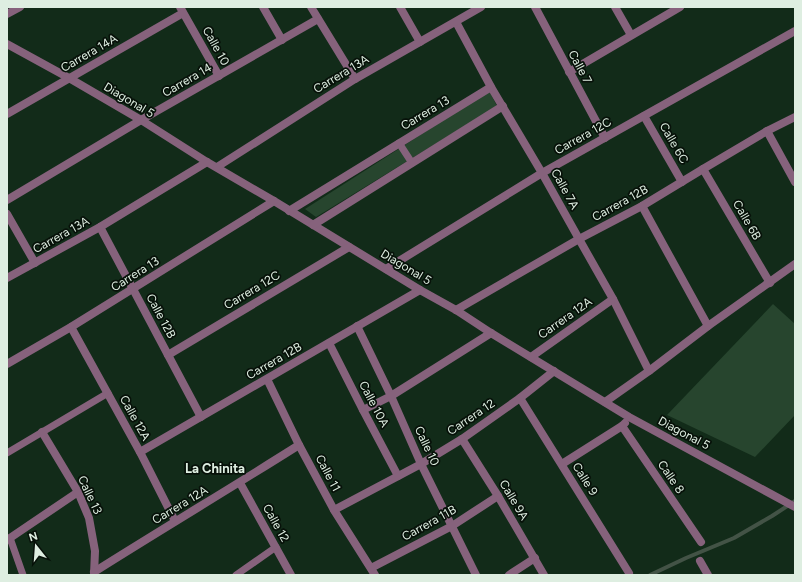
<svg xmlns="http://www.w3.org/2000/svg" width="802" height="582" font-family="Figtree,sans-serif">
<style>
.green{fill:#27452e}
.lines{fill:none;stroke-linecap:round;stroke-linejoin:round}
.stream{stroke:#435346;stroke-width:4}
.lane{stroke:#86627c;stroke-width:7}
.street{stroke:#86627c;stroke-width:8}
.labels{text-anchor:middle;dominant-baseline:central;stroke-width:3.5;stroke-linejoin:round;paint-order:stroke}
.street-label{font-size:12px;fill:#deeee1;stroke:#071109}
.neighbourhood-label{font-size:13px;font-weight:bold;fill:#deeee1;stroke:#071109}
</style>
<rect width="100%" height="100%" fill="#122b19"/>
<g class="green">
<path d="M489,91L497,106L316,217L305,209Z"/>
<path d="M773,304L795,324V415L755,457L667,415Z"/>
</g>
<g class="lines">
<path class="stream" d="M650,575L686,558L734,538L772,516L795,501"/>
<g class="lane">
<path d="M399,143L412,163"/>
<path d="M7,453L108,393"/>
<path d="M10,538L23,575"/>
<path d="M236,575L276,547"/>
</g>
<g class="street">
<path d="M180,7L219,76"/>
<path d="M263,7L282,40"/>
<path d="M311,7L355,79"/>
<path d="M400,7L420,42"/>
<path d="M535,7L605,138"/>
<path d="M615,7L631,35"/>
<path d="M7,14L20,7"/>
<path d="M456,22L491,87L542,173L579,239L613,299L649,371"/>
<path d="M7,44L69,78L141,120L207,162L274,201L420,290L456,310L491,333L629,417L795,507"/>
<path d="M569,72L680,7"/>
<path d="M7,114L183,13"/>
<path d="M644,116L682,182"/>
<path d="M767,131L795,182"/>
<path d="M217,167L355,79L481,7"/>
<path d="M703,169L770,283"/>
<path d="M7,200L141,120L318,19"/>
<path d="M642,206L708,326"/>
<path d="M289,211L491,87"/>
<path d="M7,214L35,263"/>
<path d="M313,225L503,106"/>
<path d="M100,227L201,417"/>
<path d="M386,269L542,173L795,31"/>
<path d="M7,278L100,227L207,162"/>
<path d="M456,310L579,239L642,206L703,169L767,131L795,117"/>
<path d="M357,326L391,396L421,464L476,575"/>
<path d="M71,327L140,452L175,521"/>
<path d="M329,343L363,410L398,476"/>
<path d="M168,355L349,247"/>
<path d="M531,357L613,299"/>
<path d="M7,364L71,327L274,201"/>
<path d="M267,379L299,445L334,510L375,575"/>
<path d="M520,398L629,573"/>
<path d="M605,402L649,371L708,326L795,264"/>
<path d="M363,410L391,396L491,333"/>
<path d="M622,426L701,542"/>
<path d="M42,432L78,492L89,518L95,551L94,575"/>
<path d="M462,439L498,496L544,575"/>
<path d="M140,452L420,290"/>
<path d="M562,464L622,426L625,423"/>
<path d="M240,483L291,575"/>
<path d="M334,510L421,464L462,439L520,398L554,371"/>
<path d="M7,540L78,492"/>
<path d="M700,561L708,575"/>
<path d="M371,568L452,526L498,496"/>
<path d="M94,572C162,529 231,488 299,445"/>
<path d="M509,575L535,558"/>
</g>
</g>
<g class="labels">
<g class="street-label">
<text transform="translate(216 46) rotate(61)">Calle 10</text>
<text transform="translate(89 53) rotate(-30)">Carrera 14A</text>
<text transform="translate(580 67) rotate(62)">Calle 7</text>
<text transform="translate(341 74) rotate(-31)">Carrera 13A</text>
<text transform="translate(187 80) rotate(-30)">Carrera 14</text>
<text transform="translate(129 100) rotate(31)">Diagonal 5</text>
<text transform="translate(425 113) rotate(-31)">Carrera 13</text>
<text transform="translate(583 136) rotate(-29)">Carrera 12C</text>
<text transform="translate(674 143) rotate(60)">Calle 6C</text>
<text transform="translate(565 189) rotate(61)">Calle 7A</text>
<text transform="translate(620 203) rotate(-29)">Carrera 12B</text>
<text transform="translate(747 220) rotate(60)">Calle 6B</text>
<text transform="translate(61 235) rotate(-29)">Carrera 13A</text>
<text transform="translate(406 267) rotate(31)">Diagonal 5</text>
<text transform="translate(135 274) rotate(-32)">Carrera 13</text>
<text transform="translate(252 290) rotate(-31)">Carrera 12C</text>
<text transform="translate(161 316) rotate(62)">Calle 12B</text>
<text transform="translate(565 318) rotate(-35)">Carrera 12A</text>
<text transform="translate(274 361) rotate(-30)">Carrera 12B</text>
<text transform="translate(374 404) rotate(62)">Calle 10A</text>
<text transform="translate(471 417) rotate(-34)">Carrera 12</text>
<text transform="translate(135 418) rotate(61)">Calle 12A</text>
<text transform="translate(684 433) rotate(28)">Diagonal 5</text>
<text transform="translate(427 446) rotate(65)">Calle 10</text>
<text transform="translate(328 473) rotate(62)">Calle 11</text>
<text transform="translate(671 477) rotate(56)">Calle 8</text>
<text transform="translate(585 479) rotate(58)">Calle 9</text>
<text transform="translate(90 495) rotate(65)">Calle 13</text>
<text transform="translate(514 500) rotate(59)">Calle 9A</text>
<text transform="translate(180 505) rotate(-31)">Carrera 12A</text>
<text transform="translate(276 523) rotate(61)">Calle 12</text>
<text transform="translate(429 523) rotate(-29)">Carrera 11B</text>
</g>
<g class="neighbourhood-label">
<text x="215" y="468">La Chinita</text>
</g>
</g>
<rect width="802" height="582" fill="none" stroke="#deeee1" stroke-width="16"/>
<g transform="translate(36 546) rotate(343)" stroke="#071109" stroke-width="3" paint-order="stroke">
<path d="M0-3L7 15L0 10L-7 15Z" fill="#deeee1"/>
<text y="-6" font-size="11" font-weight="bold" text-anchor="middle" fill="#deeee1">N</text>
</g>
</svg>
